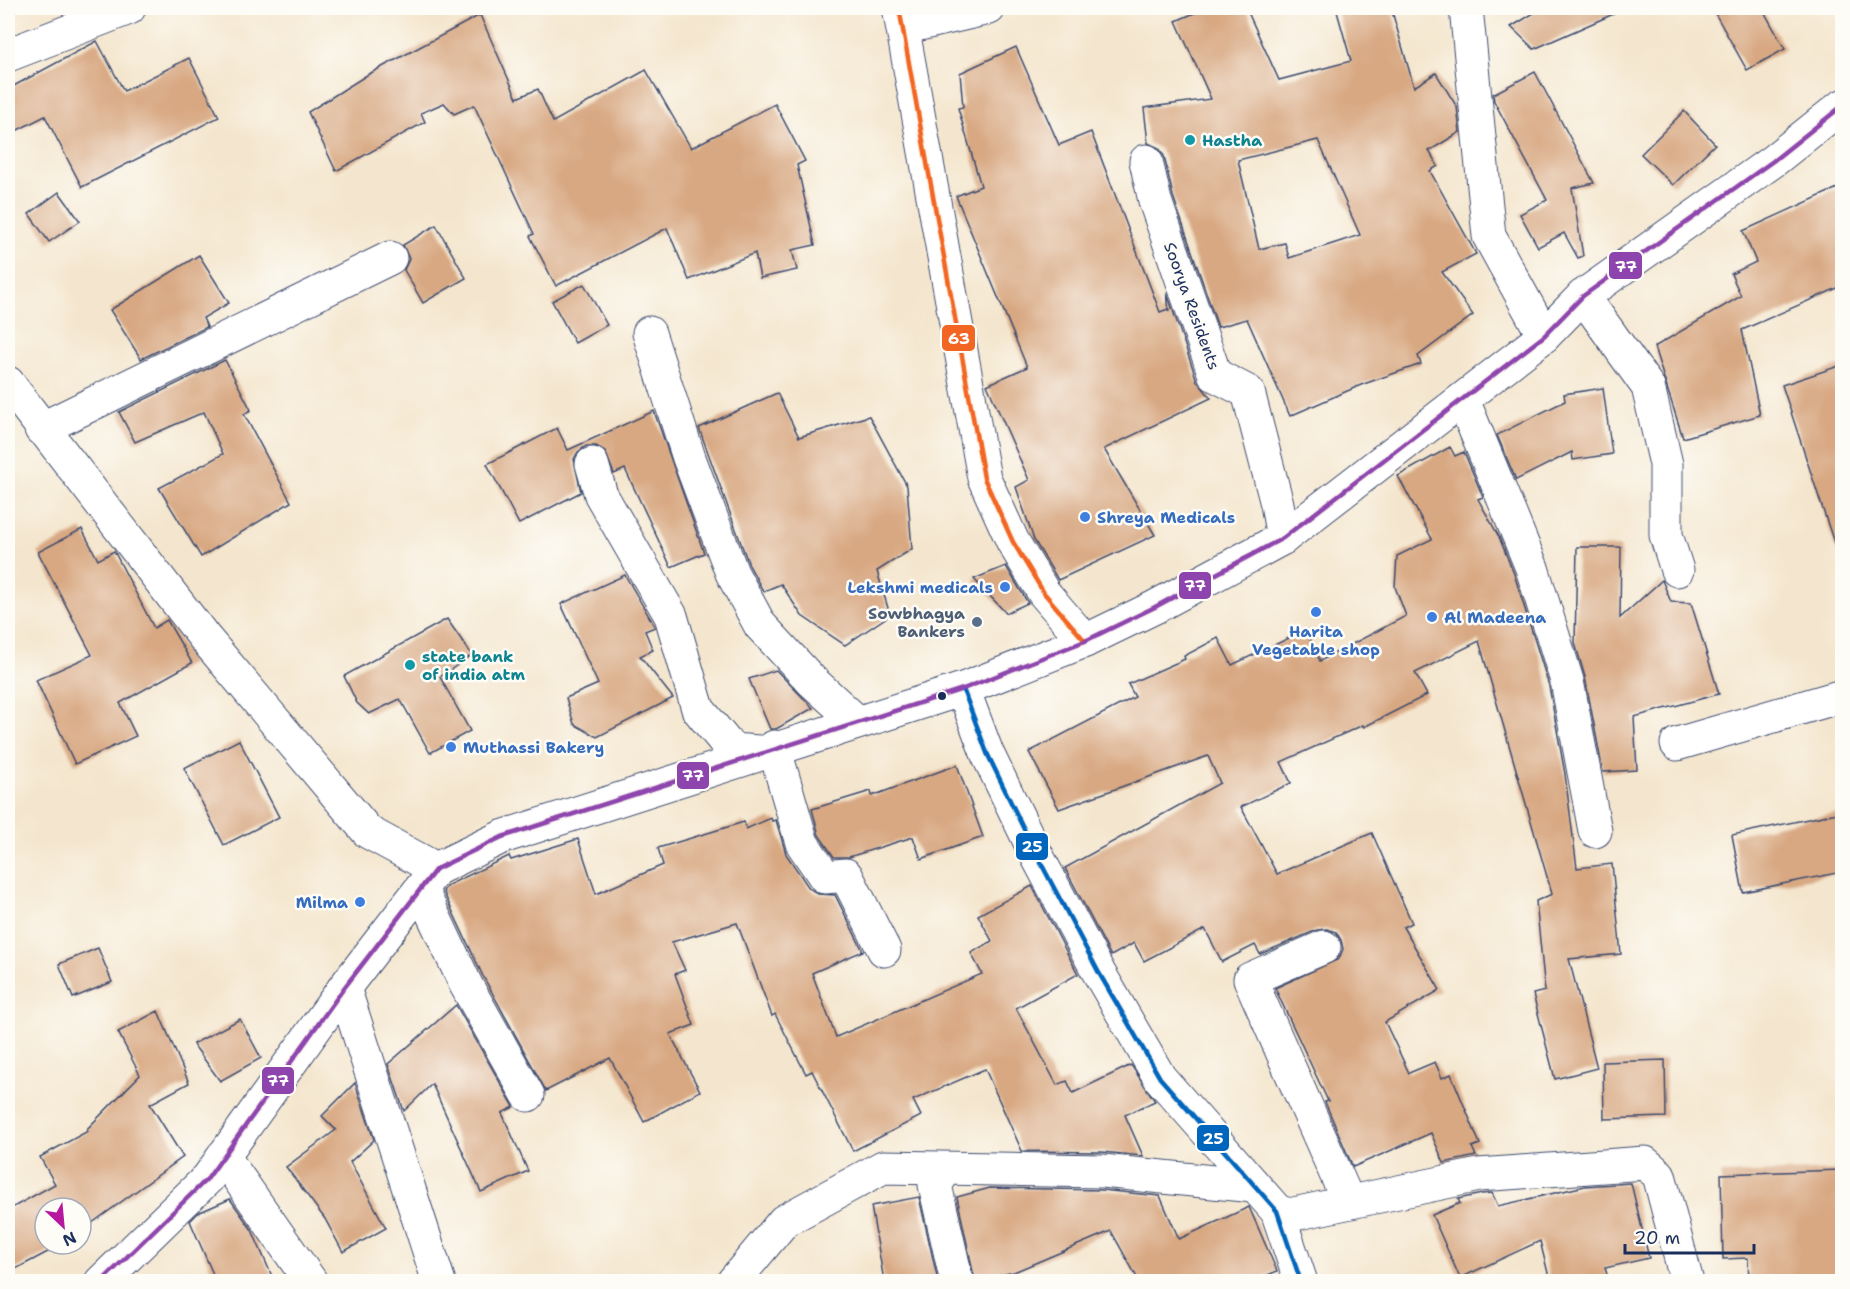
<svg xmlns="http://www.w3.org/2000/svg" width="1850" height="1289" font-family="'Shantell Sans',sans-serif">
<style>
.building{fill:#d8a882;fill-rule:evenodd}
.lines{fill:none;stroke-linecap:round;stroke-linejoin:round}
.minor-casing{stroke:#3c4a6f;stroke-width:35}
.major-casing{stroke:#3c4a6f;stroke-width:35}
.minor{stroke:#fff;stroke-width:33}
.major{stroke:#fff;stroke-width:33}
.bus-1-casing{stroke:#fdfcf7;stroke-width:9}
.bus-2-casing{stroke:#fdfcf7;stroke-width:9}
.bus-3-casing{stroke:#fdfcf7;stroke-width:9}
.bus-1{stroke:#f26522;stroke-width:4.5}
.bus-2{stroke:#0065bd;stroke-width:4.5}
.bus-3{stroke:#8e44ad;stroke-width:4.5}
.culture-dot{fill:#0f9aa8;stroke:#fdfcf7;stroke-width:2}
.shop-dot{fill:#3f7fe0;stroke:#fdfcf7;stroke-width:2}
.service-dot{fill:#5c6f8a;stroke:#fdfcf7;stroke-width:2}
.bus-dot{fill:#1b2f5e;stroke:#fdfcf7;stroke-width:2}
.labels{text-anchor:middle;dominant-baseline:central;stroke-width:5;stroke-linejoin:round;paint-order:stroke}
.culture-label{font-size:16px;font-weight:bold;fill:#0d838f;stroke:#fdfcf7;text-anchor:start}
.street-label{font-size:16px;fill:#1b2f5e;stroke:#fdfcf7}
.shop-label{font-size:16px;font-weight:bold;fill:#366cbe;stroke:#fdfcf7;text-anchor:start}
.service-label{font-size:16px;font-weight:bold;fill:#4e5e75;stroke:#fdfcf7;text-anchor:end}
.line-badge{stroke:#fdfcf7;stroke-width:2}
.badge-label{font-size:16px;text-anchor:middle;font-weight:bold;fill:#fff}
</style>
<rect width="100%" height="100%" fill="#fdfcf7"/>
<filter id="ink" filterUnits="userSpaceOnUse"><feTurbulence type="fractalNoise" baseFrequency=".0167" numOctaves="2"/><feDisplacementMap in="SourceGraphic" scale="12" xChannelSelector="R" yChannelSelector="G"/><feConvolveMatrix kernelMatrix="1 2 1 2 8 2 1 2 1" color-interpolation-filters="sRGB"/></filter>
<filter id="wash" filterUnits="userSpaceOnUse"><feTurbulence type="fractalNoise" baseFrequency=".008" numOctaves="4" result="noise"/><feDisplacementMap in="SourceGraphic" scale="24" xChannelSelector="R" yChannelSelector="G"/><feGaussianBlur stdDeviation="1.35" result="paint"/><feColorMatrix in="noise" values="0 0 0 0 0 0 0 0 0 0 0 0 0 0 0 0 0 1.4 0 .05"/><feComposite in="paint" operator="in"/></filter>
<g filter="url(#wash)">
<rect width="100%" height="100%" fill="#f4e6ce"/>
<g id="blocks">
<g class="building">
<path d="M1206,8H1246L1279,80L1351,61L1336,8H1391L1414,87L1436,73L1457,107L1460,132L1429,151L1438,166L1430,171L1476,254L1442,272L1473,315L1418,356L1421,364L1361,385L1290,416L1247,319L1218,327L1173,196L1164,156L1159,148L1148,143L1144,108L1211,99L1176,21ZM1318,140L1360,235L1289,258L1285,243L1259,249L1238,160Z"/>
<path d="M1542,8H1627L1534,49L1511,27Z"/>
<path d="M1712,8H1762L1785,49L1747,70Z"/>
<path d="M480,15L517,98L538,89L553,122L646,70L691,148L775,104L805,161L797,165L815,245L792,250L797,270L760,278L755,253L689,280L667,228L556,286L530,236L534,234L474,105L454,114L444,103L421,113L425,122L336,171L308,112L367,75Z"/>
<path d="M97,41L124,91L189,58L219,117L82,187L45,116L8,135V89Z"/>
<path d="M1016,47L1059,145L1091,132L1160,312L1168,309L1169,312L1167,293L1197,381L1211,398L1104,449L1155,535L1058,580L1034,540L1016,487L1029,480L987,385L1027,367L956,196L981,186L958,108L963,107L960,73Z"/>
<path d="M1535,72L1594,183L1572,188L1583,256L1578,258L1564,233L1538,247L1520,214L1547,200L1494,101L1493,94Z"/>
<path d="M1684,111L1715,144L1673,185L1641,154Z"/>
<path d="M1842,186V286L1742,330L1760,415L1683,438L1654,347L1741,296L1731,274L1756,262L1743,231Z"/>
<path d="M59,192L80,221L49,242L29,214Z"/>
<path d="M436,225L466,278L423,303L404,270L409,259L403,245Z"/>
<path d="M199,255L229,303L203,318L207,327L141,359L110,310Z"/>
<path d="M584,284L607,325L575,343L552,301Z"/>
<path d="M225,360L251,410L244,414L291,502L201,557L159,488L223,454L204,412L135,442L119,412Z"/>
<path d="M1842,365V548L1836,549L1782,385Z"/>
<path d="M1603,388L1612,454L1573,460L1572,452L1516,480L1497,435L1565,401L1564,394Z"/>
<path d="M777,393L799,437L869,416L907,486L912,549L877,571L890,615L845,645L802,616L781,584L764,591L762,589L749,565L699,428Z"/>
<path d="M654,411L704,553L671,567L625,469L614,474L605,451L596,446H586L578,452L574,459L581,492L519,524L487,464L557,428L568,450Z"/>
<path d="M1450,447L1455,456L1464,452L1483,497L1478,499L1499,537L1514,574L1549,686L1565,774L1577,868L1612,864L1621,954L1569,959L1597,1068L1555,1079L1533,994L1545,991L1536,901L1552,894L1479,641L1415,673L1427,695L1364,727L1363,725L1281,762L1291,783L1241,807L1277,874L1372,833L1412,923L1403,927L1440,990L1385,1022L1409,1073L1435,1062L1442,1078L1451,1074L1480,1144L1472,1147L1476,1156L1444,1163L1431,1133L1353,1167L1325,1102L1328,1101L1275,988L1339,959L1343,949L1341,940L1336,932L1327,929L1317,930L1260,954L1255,945L1222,962L1205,929L1144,961L1134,943L1111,956L1065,868L1220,783L1208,756L1059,809L1029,752L1135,697L1128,684L1185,659L1184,656L1218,638L1232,665L1306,630L1320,661L1406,616L1395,587L1397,556L1432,539L1398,476Z"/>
<path d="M82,529L98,560L114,551L154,628L167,620L192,663L120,703L136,736L75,764L36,680L92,655L38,552Z"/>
<path d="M1577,547H1621L1620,618L1662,580L1671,602L1691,603L1719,694L1634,717L1637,770L1603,772L1585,677L1575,643Z"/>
<path d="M1006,566L1028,603L1006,613L974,579Z"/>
<path d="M625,575L655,627L645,631L653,650L640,656L673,698L597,737L574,724L566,698L598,684L561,604Z"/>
<path d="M447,619L472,655L440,677L470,731L430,753L400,699L369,714L357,703L344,676Z"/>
<path d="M776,670L813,708L776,729H770L749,679Z"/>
<path d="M239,740L279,817L224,845L184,768Z"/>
<path d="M957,765L983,837L921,859L913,837L849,857H834L819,835L812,809L871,791L872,796Z"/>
<path d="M1842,812V872L1743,892L1732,835Z"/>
<path d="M771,818L772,821L776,820L786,854L809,888L818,894L835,895L863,951L812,973L836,1037L982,974L971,953L992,941L978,915L1032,886L1078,974L1016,1008L1057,1085L1067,1081L1073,1093L1131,1065L1155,1101L1125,1115L1143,1156L1102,1152L1022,1151L985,1069L913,1100L921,1116L853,1151L812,1071L806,1074L775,1014L772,1016L737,923L672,942L685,970L675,974L694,1025L670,1034L700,1091L644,1122L610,1058L546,1091L483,976L443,891L448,885L509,856L511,860L578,839L596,894L663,865L658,848L744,822L746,829Z"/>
<path d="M98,948L112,982L73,998L59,964Z"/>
<path d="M456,1005L514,1107L502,1113L528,1171L481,1192L432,1084L404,1111L388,1064Z"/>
<path d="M158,1011L189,1083L150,1104L183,1157L81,1231V1208H45V1244H63L8,1273V1210L55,1184L40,1157L88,1131L87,1129L140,1075L118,1032Z"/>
<path d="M240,1019L261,1058L220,1081L193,1044Z"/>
<path d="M1665,1060L1666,1117L1604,1119L1603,1062Z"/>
<path d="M355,1083L374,1140L350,1162L386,1228L343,1252L325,1219L286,1167L336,1130L322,1116Z"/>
<path d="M1842,1170V1281H1749L1748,1258L1723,1259L1721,1174Z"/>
<path d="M1631,1183L1649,1258L1605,1268L1609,1281H1550L1540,1241L1460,1278L1432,1215L1460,1203L1458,1199L1482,1194L1492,1193L1498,1206L1585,1186Z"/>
<path d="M990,1188L1101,1190L1160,1196L1179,1239L1249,1207L1277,1271L1254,1281H1139L1111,1231L1014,1272L975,1281L957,1197Z"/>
<path d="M919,1197L938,1281H884L871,1206Z"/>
<path d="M230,1199L252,1230L274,1281H216L190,1221L198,1213Z"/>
</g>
</g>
</g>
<g filter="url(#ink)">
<use href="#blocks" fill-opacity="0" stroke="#3c4a6f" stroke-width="1.5"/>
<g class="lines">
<defs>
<g id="minor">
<path d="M899,8L984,478L1013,542L1044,593L1085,641"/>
<path d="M1466,8L1489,236L1544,336"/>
<path d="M903,28L989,8"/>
<path d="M8,55L129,8"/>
<path d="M1146,161L1155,201L1215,375L1248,392L1277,504L1283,538"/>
<path d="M1583,296L1648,387L1666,464V535L1677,570"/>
<path d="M649,333L689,458L732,573L760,625L812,681L857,722"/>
<path d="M8,383L204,637L368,832L436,869"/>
<path d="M1463,400L1532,568L1567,681L1595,831"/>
<path d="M41,429L390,258"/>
<path d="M592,464L601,495L671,616L698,709L732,750L759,752"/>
<path d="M963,689L987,753L1034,850L1099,973L1160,1078L1277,1211L1301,1282"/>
<path d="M1677,744L1842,696"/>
<path d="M774,747L802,843L825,877L846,875L884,950"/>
<path d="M421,889L466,985L528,1095"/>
<path d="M1324,947L1250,979L1348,1201"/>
<path d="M344,988L439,1282"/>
<path d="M223,1156L311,1282"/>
<path d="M945,1170L935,1185L957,1282"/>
<path d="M1277,1211L1289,1215L1479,1175L1645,1163L1659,1175L1687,1282"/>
<path d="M733,1282L784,1221L883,1167L1102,1171L1254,1186"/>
</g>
<path id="major" d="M101,1282L208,1178L344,988L436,869L502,837L963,689L1085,641L1155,607L1283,538L1544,336L1583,296L1773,161L1842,106"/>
</defs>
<use href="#minor" class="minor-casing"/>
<use href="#major" class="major-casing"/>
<use href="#minor" class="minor"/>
<use href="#major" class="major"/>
<defs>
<path id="bus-1" d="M899,8L984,478L1013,542L1044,593L1085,641"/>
<path id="bus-2" d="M963,689L987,753L1034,850L1099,973L1160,1078L1277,1211L1301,1282"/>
<path id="bus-3" d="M101,1282L208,1178L344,988L436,869L502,837L963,689L1085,641L1155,607L1283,538L1544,336L1583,296L1773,161L1842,106"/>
</defs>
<use href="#bus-1" class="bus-1-casing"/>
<use href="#bus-2" class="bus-2-casing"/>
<use href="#bus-3" class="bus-3-casing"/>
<use href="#bus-1" class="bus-1"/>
<use href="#bus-2" class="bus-2"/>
<use href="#bus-3" class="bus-3"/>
</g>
</g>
<g class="culture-dot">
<circle cx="1190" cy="140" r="6"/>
<circle cx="410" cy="665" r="6"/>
</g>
<g class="shop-dot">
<circle cx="1085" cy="517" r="6"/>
<circle cx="1005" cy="587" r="6"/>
<circle cx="1316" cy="612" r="6"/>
<circle cx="1432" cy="617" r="6"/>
<circle cx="451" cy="747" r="6"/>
<circle cx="360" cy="902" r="6"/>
</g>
<circle class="service-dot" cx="977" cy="622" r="6"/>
<circle class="bus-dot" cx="942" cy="696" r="5"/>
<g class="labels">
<g class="culture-label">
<text x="1202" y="140">Hastha</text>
<text x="422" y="656">state bank<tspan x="422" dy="18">of india atm</tspan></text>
</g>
<g class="street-label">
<text transform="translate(1192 306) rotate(70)">Soorya Residents</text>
</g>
<g class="shop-label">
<text x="1097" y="517">Shreya Medicals</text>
<text x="993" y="587" text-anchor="end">Lekshmi medicals</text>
<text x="1444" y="617">Al Madeena</text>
<text x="1316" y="631" text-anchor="middle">Harita<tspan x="1316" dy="18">Vegetable shop</tspan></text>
<text x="463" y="747">Muthassi Bakery</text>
<text x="348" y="902" text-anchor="end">Milma</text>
</g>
<g class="service-label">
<text x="965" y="613">Sowbhagya<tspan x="965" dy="18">Bankers</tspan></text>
</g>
</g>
<g class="line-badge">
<rect x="1608" y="251" width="35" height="29" rx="6" fill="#8e44ad"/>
<rect x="941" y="324" width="35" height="28" rx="6" fill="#f26522"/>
<rect x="1178" y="571" width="34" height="29" rx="6" fill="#8e44ad"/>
<rect x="676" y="761" width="34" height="29" rx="6" fill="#8e44ad"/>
<rect x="1015" y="832" width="34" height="29" rx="6" fill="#0065bd"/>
<rect x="261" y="1066" width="34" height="29" rx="6" fill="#8e44ad"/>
<rect x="1196" y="1124" width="34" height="28" rx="6" fill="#0065bd"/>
</g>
<g class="badge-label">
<text x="1626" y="272">77</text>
<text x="959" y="344">63</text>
<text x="1195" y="591">77</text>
<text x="693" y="781">77</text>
<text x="1032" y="852">25</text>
<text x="278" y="1086">77</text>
<text x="1213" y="1144">25</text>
</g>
<rect width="1850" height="1289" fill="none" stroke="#fdfcf7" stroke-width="30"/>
<g transform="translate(63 1226) rotate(154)"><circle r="28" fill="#fdfcf7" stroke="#a3aaba" stroke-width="1.5"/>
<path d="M0-4.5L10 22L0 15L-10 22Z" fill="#b5179e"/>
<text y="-9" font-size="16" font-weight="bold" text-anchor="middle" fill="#1b2f5e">N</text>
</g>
<path d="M1625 1244v9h129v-9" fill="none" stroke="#1b2f5e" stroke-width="3"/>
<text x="1634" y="1244" font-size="18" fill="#1b2f5e" stroke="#fdfcf7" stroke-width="4.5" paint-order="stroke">20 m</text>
</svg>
